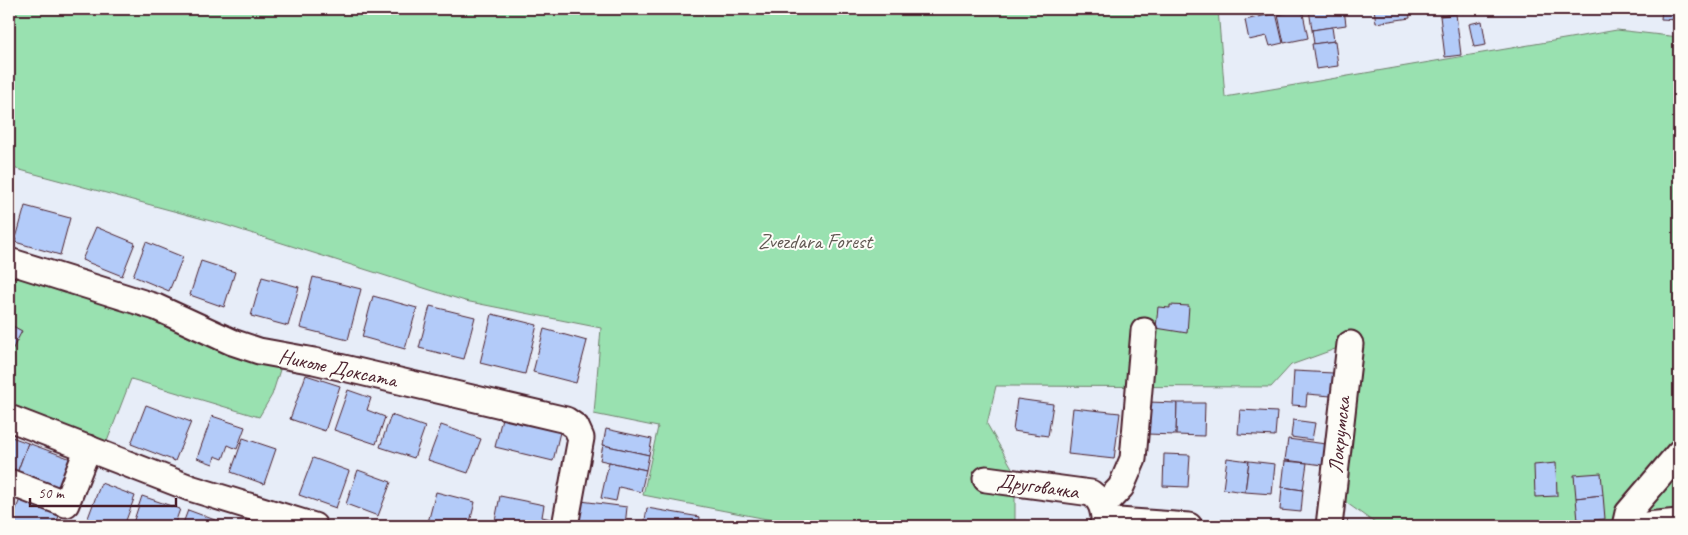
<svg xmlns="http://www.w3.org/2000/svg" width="1688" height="535" font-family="Caveat,sans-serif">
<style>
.green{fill:#99e1b0;stroke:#72806e}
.building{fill:#b3cbf9;stroke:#4a1f2b}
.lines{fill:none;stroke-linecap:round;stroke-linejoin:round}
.minor-casing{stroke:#4a1f2b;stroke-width:29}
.minor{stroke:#fdfcf7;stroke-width:25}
.labels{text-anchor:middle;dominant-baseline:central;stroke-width:4;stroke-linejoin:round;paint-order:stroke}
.park-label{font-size:21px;fill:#625953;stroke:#fdfcf7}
.street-label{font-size:21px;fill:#4a1f2b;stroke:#fdfcf7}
</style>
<rect width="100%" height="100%" fill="#e7edf8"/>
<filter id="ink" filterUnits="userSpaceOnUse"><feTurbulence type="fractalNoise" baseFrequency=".02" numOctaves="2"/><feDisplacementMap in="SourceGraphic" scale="10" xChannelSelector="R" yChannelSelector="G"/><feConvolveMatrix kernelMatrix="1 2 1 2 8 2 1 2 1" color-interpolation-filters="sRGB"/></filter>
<g filter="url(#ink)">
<g class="green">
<path d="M9,9H1218L1225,97L1617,30L1679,37V526H1379L1337,496L1349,344L1291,365L1271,387L996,386L987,424L1015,473V526H803L643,495L658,427L594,414L601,328L465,301L222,224L9,167Z"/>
<path d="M9,261L284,357L272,395L259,417L131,379L106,444L9,403Z"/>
</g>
<g class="building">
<path d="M1302,9L1308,38L1284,43L1278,15Z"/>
<path d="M1309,9H1344L1346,25L1312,30Z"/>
<path d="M1374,9H1409L1410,18L1376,23Z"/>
<path d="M1462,9H1480V10L1462,13Z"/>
<path d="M1662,9H1679V20L1661,19Z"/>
<path d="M1276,13L1283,43L1270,46L1267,36L1249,40L1245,20Z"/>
<path d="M1456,14L1461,55L1445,57L1440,16Z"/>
<path d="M1482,21L1486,45L1474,47L1469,24Z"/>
<path d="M1332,27L1334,41L1314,44L1312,30Z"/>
<path d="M1335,41L1338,66L1316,69L1312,44Z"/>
<path d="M25,206L70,218L60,255L15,242Z"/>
<path d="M96,227L135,243L122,276L82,260Z"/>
<path d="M146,242L183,257L169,291L133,276Z"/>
<path d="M201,261L235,272L224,307L190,295Z"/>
<path d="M262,277L299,287L288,326L251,316Z"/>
<path d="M313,277L361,289L348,340L300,328Z"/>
<path d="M373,296L417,308L405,349L362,337Z"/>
<path d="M1170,305L1189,306L1187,333L1156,328L1158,307L1170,308Z"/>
<path d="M430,306L475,317L464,359L419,348Z"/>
<path d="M492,314L537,325L525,374L480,363Z"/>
<path d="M9,324L22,331L10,354L9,353Z"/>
<path d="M544,329L587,341L576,383L533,372Z"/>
<path d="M1294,371L1333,373L1331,396L1307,394L1306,406L1292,405Z"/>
<path d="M306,375L340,386L325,431L290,419Z"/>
<path d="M348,390L371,398L367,410L385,417L376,444L334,430Z"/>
<path d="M1017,399L1053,404L1048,436L1013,431Z"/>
<path d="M1148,402L1177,403L1176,435L1147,434Z"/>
<path d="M1177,403H1205L1204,436L1176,435Z"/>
<path d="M146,405L191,422L175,461L131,444Z"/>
<path d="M1073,408L1120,413L1114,459L1068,454Z"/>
<path d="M1240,410L1277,412L1275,436L1238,434Z"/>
<path d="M391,415L425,427L414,458L380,447Z"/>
<path d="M212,416L245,427L237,449L228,445L223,459L215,456L213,464L197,458Z"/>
<path d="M502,418L560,432L553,461L495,447Z"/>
<path d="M1293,420L1315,423L1312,440L1291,437Z"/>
<path d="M441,425L481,439L468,473L428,460Z"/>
<path d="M606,429L652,439L649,455L603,445Z"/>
<path d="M9,436L28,443L17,473L9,470Z"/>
<path d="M243,438L276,449L264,484L231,472Z"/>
<path d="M1288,439L1326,444L1323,465L1285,460Z"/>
<path d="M28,443L71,459L59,489L17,473Z"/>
<path d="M603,445L649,455L646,470L600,460Z"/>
<path d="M1164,454L1190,455L1188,487L1163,486Z"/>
<path d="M313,458L349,471L336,508L299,495Z"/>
<path d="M1227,458L1249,461L1245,492L1223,489Z"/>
<path d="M1249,461L1275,464L1272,494L1245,492Z"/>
<path d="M1285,461L1307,463L1303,490L1282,487Z"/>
<path d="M609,462L646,470L641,492L619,487L616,501L601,498Z"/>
<path d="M1556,463L1557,496L1535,497L1534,465Z"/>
<path d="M358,470L391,482L378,516L346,504Z"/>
<path d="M1601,473L1603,495L1576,498L1574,475Z"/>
<path d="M101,483L135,496L124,526H85Z"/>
<path d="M1282,487L1303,490L1301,512L1280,510Z"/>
<path d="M436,492L475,502L469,526H427Z"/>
<path d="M1603,495L1605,519L1578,521L1576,498Z"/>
<path d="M142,496L180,509L174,526H132Z"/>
<path d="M500,496L544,505L542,517L560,521L559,526H494Z"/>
<path d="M20,499L59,516L55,526H14L10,524Z"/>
<path d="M581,501L627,507L625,526H578Z"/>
<path d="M647,508L700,517L699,526H644Z"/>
<path d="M188,510L223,523L222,526H182Z"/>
<path d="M712,521L756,526H711Z"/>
</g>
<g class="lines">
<defs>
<g id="minor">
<path d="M9,261L156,307L232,342L259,351L314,361L566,420L576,427L581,438L565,526"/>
<path d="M9,418L190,488L314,526"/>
<path d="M986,479L1091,493C1103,502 1103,510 1105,524"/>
<path d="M9,482L66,504L88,448"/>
<path d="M1103,506L1121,487L1133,459L1144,331"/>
<path d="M1102,526L1118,521L1189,526"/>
<path d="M1329,526L1350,344"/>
<path d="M1625,526L1628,513L1679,453"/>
<path d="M1636,526L1679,522"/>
</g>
</defs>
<use href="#minor" class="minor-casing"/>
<use href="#minor" class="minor"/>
</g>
</g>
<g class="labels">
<g class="park-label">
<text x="815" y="241">Zvezdara Forest</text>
</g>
<g class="street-label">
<text transform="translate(338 368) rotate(12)">Николе Доксата</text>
<text transform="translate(1339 435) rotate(-84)">Локрумска</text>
<text transform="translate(1038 486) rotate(8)">Друговачка</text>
</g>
</g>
<rect width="1688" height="535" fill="none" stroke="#fdfcf7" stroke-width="30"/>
<rect x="15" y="15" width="1658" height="505" fill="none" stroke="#4a1f2b" stroke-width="2" filter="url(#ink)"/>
<path d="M30 498v8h146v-8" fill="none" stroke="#4a1f2b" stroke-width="2.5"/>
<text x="38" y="498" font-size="15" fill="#4a1f2b" stroke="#fdfcf7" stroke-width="4" paint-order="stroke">50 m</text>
</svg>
